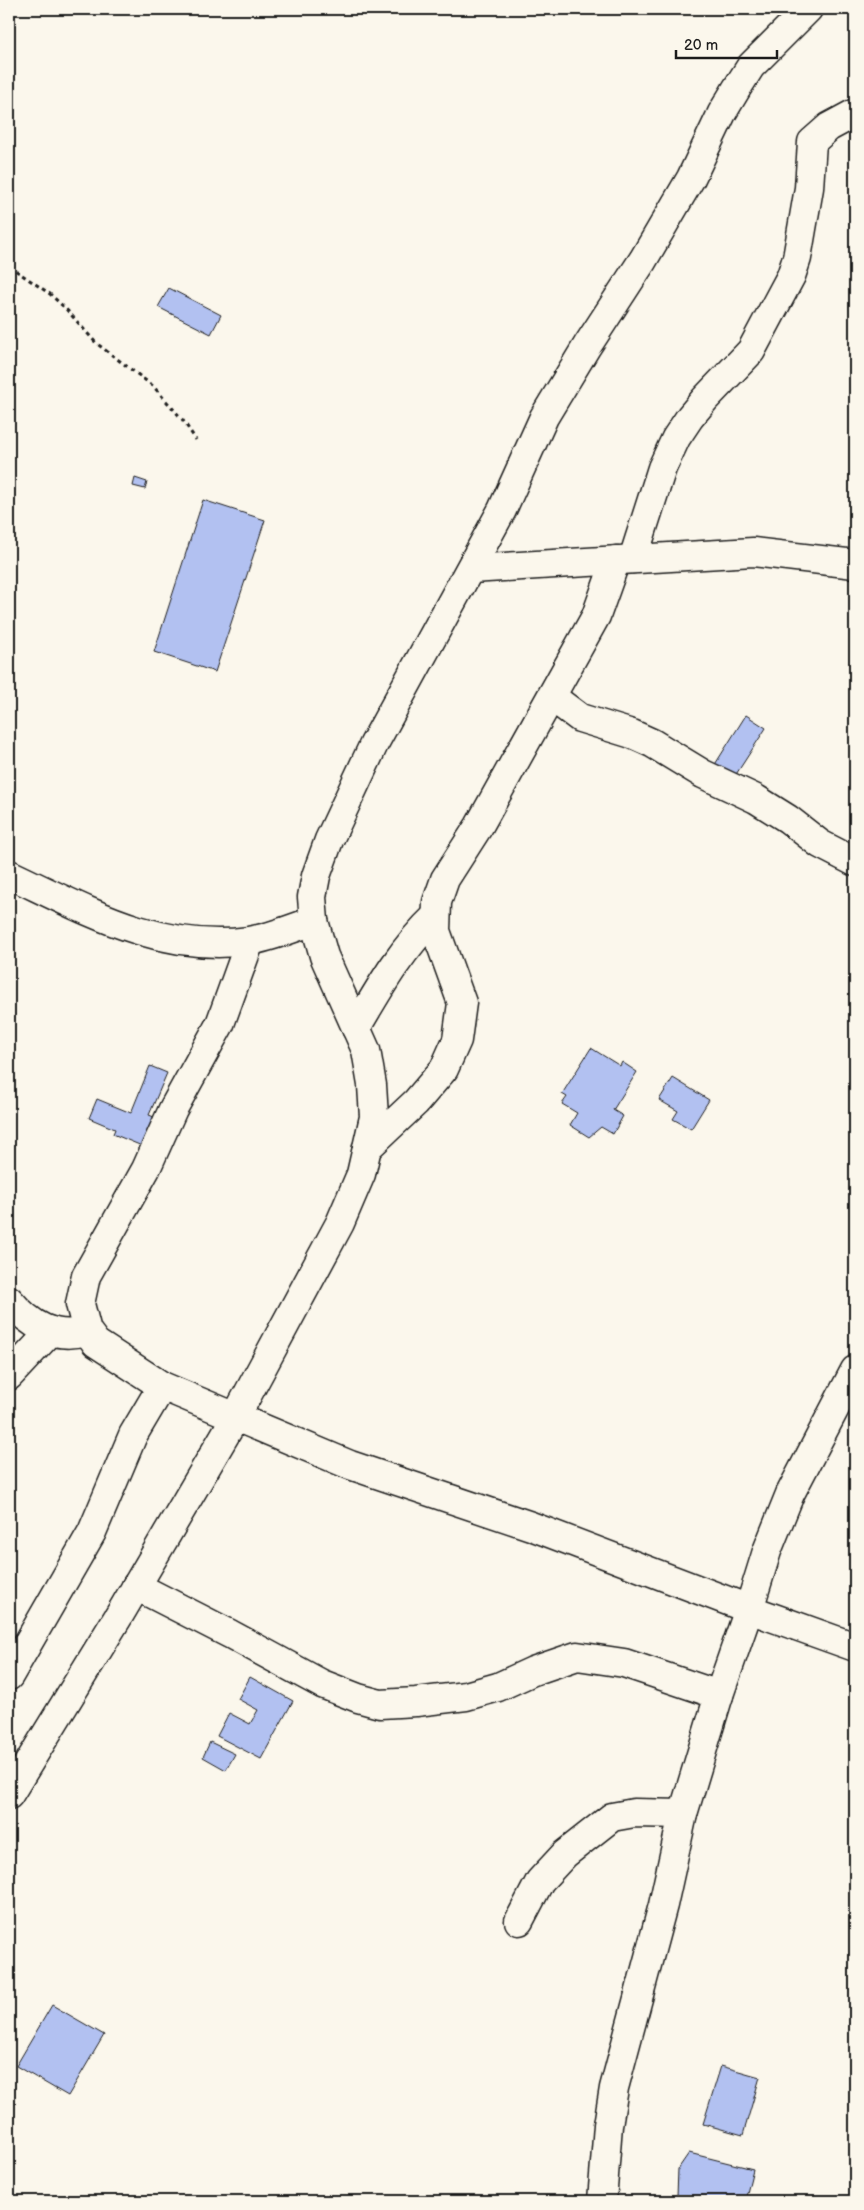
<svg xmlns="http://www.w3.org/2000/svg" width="864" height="2210" font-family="'Balsamiq Sans',sans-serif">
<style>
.building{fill:#b2c1f1;stroke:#1c1c1c}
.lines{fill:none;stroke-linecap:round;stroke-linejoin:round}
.street-casing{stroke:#1c1c1c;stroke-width:31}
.path{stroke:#1c1c1c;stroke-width:3;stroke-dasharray:4 4;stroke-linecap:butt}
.street{stroke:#fbf7ec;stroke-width:28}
</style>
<rect width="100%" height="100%" fill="#fbf7ec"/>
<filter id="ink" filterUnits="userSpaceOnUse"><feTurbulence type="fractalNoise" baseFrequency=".02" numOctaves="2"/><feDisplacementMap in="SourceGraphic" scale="10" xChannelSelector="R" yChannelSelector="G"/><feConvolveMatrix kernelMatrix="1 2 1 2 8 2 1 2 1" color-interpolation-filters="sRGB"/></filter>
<g filter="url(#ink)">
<g class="building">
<path d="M169,288L221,315L211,334L158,307Z"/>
<path d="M135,478L147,482L145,489L133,486Z"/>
<path d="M203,500L265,520L215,672L154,652Z"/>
<path d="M746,715L766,728L733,779L714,766Z"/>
<path d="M591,1048L620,1066L622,1062L637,1072L613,1110L623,1116L613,1134L601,1127L589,1137L570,1125L577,1113L562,1104L567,1097L562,1094Z"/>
<path d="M150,1066L167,1073L149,1115L154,1117L142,1146L113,1134L115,1129L89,1118L97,1099L131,1113Z"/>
<path d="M673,1078L709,1100L691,1129L673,1119L678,1111L659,1100Z"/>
<path d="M250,1677L293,1701L261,1759L217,1736L229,1713L250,1724L258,1710L238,1699Z"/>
<path d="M210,1742L235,1754L226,1770L203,1757Z"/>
<path d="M52,2005L104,2035L68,2096L16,2066Z"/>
<path d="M721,2066L760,2077L743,2135L703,2124Z"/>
<path d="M689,2153L753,2169L745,2201H705L677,2196L678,2169Z"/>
</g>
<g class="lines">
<defs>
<g id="street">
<path d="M633,559L662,468L676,438L690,417L705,399L751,351L791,276L797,258L809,188L812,142L829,127L855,113"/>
<path d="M471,569L753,552L855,564"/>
<path d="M552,697L580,718L632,734L652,743L703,774L756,799L788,819L820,844L855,862"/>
<path d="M9,874C86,910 160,953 248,941C270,938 292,928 314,921"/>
<path d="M250,941L220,1024L173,1109L146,1169L86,1276L80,1304L87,1331L96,1343L162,1386L350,1465L531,1526L749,1609L855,1647"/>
<path d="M356,1028C380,987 402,948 436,916"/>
<path d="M367,1148L416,1102L444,1069L457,1040L462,1003L436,931L437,902L445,879L479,826L596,616L616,560"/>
<path d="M9,1300C30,1325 54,1340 87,1331"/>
<path d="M9,1376L51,1331"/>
<path d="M136,1586L230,1634L322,1684L358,1698L380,1704L416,1702L466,1696L498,1687L533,1671L577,1656L624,1663L719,1695"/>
<path d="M9,1676L92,1532L133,1435L162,1386"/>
<path d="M9,1795L120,1614L235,1418L340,1223L361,1174L374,1117L372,1085L366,1050L324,956L314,921L312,897L316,876L329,840L374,744L502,510L544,417L587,346L643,260L691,178L722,113L737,88L751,66L808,9"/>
<path d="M519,1921L540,1881L565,1854L612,1817L634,1813L683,1814"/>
<path d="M602,2201L608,2125L614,2088L663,1905L683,1814L719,1695L749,1609L767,1551L790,1494L855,1370"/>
</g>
</defs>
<use href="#street" class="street-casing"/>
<path class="path" d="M9,266L50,294L65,308L96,343L153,386L182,419L196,440"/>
<use href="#street" class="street"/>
</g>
</g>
<rect width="864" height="2210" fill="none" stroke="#fbf7ec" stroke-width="30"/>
<rect x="15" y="15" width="834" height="2180" fill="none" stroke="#1c1c1c" stroke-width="2" filter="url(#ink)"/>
<path d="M676 50v8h101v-8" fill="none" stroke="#1c1c1c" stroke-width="2.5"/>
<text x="684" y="50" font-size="15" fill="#1c1c1c" stroke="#fbf7ec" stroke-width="4" paint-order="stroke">20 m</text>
</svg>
